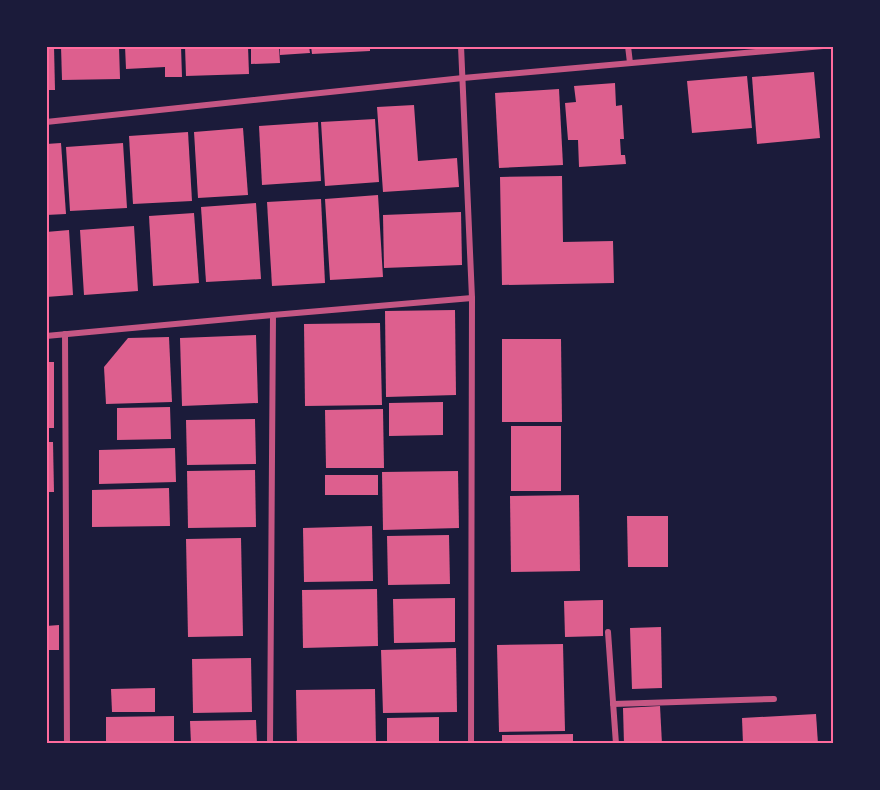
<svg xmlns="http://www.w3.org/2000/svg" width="880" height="790" font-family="'Varela Round',sans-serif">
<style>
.building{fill:#dd5f8e}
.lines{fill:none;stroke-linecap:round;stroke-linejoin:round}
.minor{stroke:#c65784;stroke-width:6}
.neatline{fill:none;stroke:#ff6b9d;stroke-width:2}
</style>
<rect width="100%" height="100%" fill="#1b1b3a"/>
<g class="building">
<path d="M46,46H54L55,90H46Z"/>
<path d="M61,46H119L120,79L62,80Z"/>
<path d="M125,46H181L182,77H165V67L126,69Z"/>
<path d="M185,46H248L249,74L186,76Z"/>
<path d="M251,46H279L280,63L251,64Z"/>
<path d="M280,46H309L310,53L280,55Z"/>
<path d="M311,46H370V51L312,54Z"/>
<path d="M814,72L820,138L757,144L752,77Z"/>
<path d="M747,76L752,128L692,133L687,81Z"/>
<path d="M615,83L616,106L622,105L624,139H620L621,155H625L626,164L579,167L578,140H568L565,103L576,102L574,86Z"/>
<path d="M559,89L563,165L499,168L495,93Z"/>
<path d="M414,105L418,161L457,158L459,187L383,192L377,107Z"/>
<path d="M375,119L379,182L325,186L321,122Z"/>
<path d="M318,122L321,181L262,185L259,126Z"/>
<path d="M243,128L248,195L198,198L194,132Z"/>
<path d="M188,132L192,201L133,204L129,136Z"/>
<path d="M61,143L66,214L46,215V144Z"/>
<path d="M123,143L127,208L70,211L66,147Z"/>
<path d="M562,176L563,242L613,241L614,283L502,285L500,177Z"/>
<path d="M378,195L383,277L330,280L325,199Z"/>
<path d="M321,199L325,283L272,286L267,202Z"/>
<path d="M256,203L261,279L206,282L201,207Z"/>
<path d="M461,212L462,265L384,268L383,215Z"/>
<path d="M194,213L199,283L153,286L149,216Z"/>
<path d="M134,226L138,291L84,295L80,230Z"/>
<path d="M69,230L73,295L46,297V232Z"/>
<path d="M455,310L456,395L386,397L385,311Z"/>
<path d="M380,323L382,405L305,406L304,324Z"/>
<path d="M256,335L258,403L182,406L180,338Z"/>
<path d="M169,337L172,402L106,404L104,367L128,338Z"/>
<path d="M502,339H561L562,422H502Z"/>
<rect x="46" y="362" width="8" height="66"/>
<path d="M443,402V435L389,436V403Z"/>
<path d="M170,407L171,439L117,440V408Z"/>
<path d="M383,409L384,468H326L325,410Z"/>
<path d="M255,419L256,464L187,465L186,420Z"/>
<rect x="511" y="426" width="50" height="65"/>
<path d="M46,442H53L54,492H46Z"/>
<path d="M175,448L176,482L99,484V450Z"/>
<path d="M255,470L256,527L188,528L187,471Z"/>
<path d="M458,471L459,528L383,530L382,472Z"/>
<rect x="325" y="475" width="53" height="20"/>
<path d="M169,488L170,526L92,527V490Z"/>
<path d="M579,495L580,571L511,572L510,496Z"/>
<path d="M627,516H668V567H628Z"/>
<rect x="46" y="525" width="3" height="35"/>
<path d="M372,526L373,581L304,582L303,528Z"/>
<path d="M449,535L450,584L388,585L387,536Z"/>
<path d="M241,538L243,636L188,637L186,539Z"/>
<path d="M377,589L378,646L303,648L302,590Z"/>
<path d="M455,598V642L394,643L393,599Z"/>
<path d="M603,600V636L565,637L564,601Z"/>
<path d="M59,625V650H46V626Z"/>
<path d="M661,627L662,688L632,689L630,628Z"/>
<path d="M563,644L565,731L499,732L497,645Z"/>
<path d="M456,648L457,712L383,713L381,650Z"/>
<path d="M251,658L252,712L193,713L192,659Z"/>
<path d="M155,688V712H112L111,689Z"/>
<path d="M375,689L376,744H297L296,690Z"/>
<path d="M660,706L662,744H624L623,708Z"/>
<path d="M816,714L818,744H743L742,718Z"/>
<path d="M174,716V744H106V717Z"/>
<path d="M439,717V744H387V718Z"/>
<path d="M256,720L257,744H191L190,721Z"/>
<path d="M573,734V744H502V735Z"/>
</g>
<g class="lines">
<g class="minor">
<path d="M461,46L472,298L471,744"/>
<path d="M628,46L630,63"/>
<path d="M46,122L463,78L823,46"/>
<path d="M65,334L67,744"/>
<path d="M46,336L273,315L472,298"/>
<path d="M608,632L616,744"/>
<path d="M613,704L774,699"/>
<path d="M270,744L273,315"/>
</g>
</g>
<rect width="880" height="790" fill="none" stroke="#1b1b3a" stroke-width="96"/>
<rect x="48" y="48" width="784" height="694" class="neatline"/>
</svg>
